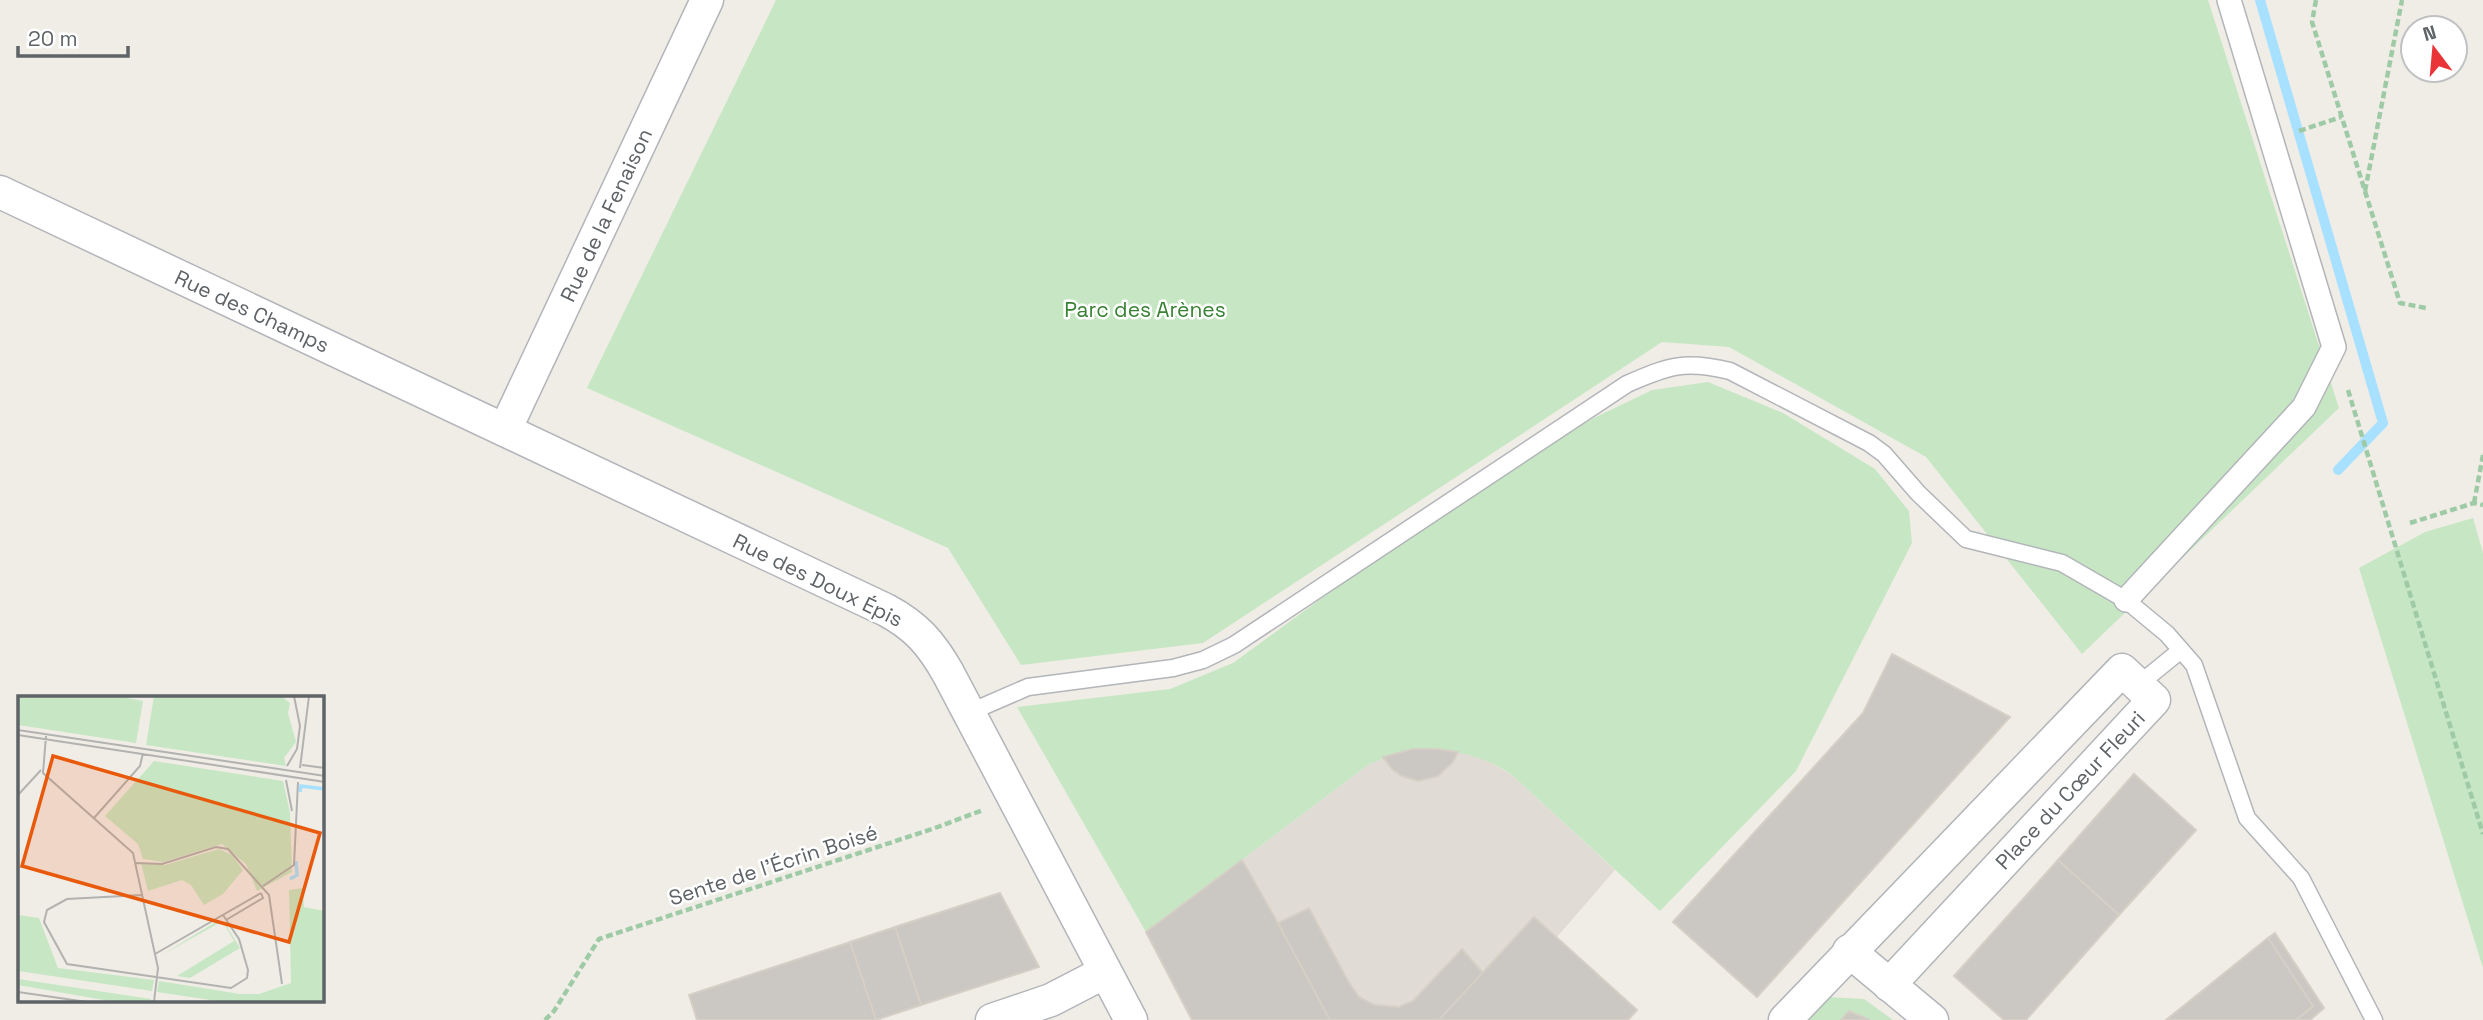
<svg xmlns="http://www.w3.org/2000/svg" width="2483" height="1020" font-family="'Space Grotesk',sans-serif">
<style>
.education{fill:#e0dcd5}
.green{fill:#c7e7c4}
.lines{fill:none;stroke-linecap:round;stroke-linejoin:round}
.stream{stroke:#a8e1ff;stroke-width:10}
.building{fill:#cbc8c3;stroke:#d5cfc5;stroke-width:2}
.service-casing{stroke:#b2b5b9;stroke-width:19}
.pedestrian-casing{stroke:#b2b5b9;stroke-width:26}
.minor-casing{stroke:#b2b5b9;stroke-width:35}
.path{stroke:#9ecba6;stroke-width:4.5;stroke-dasharray:7 3.5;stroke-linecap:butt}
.service{stroke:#fff;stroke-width:16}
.pedestrian{stroke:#fff;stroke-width:23}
.minor{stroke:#fff;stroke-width:32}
.labels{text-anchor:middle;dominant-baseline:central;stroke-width:5;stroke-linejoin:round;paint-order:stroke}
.street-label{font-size:21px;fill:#5e6367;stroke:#fff}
.park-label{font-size:21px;fill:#378133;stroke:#fff}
.inset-river{fill:none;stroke:#a8e1ff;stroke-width:3.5}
.inset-road{fill:none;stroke:#b2b2b0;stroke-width:2}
.view{fill:#e8590c;fill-opacity:0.15;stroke:#e8590c;stroke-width:3.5}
.inset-edge{fill:none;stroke:#5e6367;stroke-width:3.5}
</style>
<rect width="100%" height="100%" fill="#f0ede7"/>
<path class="education" d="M1437,749L1465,752L1485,759L1512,775L1615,870L1557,937L1637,1010L1628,1020H1192L1146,932L1368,765L1383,757Z"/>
<g class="green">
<path d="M776,0H2208L2339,408L2082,654L1926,457L1729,347L1662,342L1203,643L1021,665L948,548L587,388Z"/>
<path d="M1708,382L1783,413L1875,469L1909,511L1912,543L1796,771L1660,911L1512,775C1471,746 1414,742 1368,765L1146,932L1017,707L1170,689L1233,663L1337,587L1517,463L1594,418L1652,390Z"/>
<path d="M2473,518L2483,553V968L2359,568L2425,532Z"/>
<path d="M1828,997L1864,999L1893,1020H1808Z"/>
</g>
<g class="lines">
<path class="stream" d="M2260,0L2383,423L2338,470"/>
</g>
<g class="building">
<path d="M1892,654L2010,717L1757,997L1673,922L1863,713Z"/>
<path d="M1413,749H1437L1458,752L1453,762L1438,776L1418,781L1402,776L1392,769L1383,757Z"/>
<path d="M2134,774L2196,830L2119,915L2058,860Z"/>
<path d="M1242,860L1278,923L1330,1020H1192L1146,932Z"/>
<path d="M2058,860L2119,915L2026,1020H2004L1954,976Z"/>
<path d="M1000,893L1039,967L921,1005L895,927Z"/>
<path d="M1309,908L1348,981L1359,997L1374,1005L1399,1007L1413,1001L1462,949L1483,973L1439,1020H1330L1278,923Z"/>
<path d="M1534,917L1637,1010L1628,1020H1439Z"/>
<path d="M895,927L921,1005L876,1020L850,942Z"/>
<path d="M2275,933L2324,1008L2310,1020H2296L2313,1006L2268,938Z"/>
<path d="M2268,938L2313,1006L2296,1020H2166Z"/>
<path d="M850,942L876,1020H697L689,995Z"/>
<path d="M1849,1011L1870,1020H1841Z"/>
</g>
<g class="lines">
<defs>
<g id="service">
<path d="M2138,685L2181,650"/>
<path d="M968,713L1028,687L1173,668L1203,660L1234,645L1627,384C1668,366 1684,360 1730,371L1869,443L1884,454L1918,493L1966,539L2062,563L2126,600L2167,634L2194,665L2247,818L2301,878L2374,1020"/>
</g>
<path id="pedestrian" d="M2126,600L2304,407L2334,347L2229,0"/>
<g id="minor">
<path d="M0,192L886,610C916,626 931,643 948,673L1131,1020"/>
<path d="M505,430L707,0"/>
<path d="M1849,951L1932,1020"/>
<path d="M992,1020L1051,1000L1105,972"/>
<path d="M1785,1020L2122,670L2154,700L1889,985"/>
</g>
</defs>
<use href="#service" class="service-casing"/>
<use href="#pedestrian" class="pedestrian-casing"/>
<use href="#minor" class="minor-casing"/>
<g class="path">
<path d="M2316,0L2312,22L2400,303L2426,308"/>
<path d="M2299,131L2341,117"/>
<path d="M2365,191L2402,0"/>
<path d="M2348,390L2483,834"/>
<path d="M2474,503L2483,455"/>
<path d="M2410,523L2474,503L2483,505"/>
<path d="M545,1020L554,1011L599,939L935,828L983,810"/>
</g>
<use href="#service" class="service"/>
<use href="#pedestrian" class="pedestrian"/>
<use href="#minor" class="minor"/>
</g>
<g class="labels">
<g class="street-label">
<text transform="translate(606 215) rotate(-65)">Rue de la Fenaison</text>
<text transform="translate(252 311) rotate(25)">Rue des Champs</text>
<text transform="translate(818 580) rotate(26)">Rue des Doux Épis</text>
<text transform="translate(2070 790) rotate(-47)">Place du Cœur Fleuri</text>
<text transform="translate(773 865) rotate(-18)">Sente de l'Écrin Boisé</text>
</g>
<g class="park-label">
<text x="1145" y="309">Parc des Arènes</text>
</g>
</g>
<g transform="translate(18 696)">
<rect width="306" height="306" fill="#f0ede7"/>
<path d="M0,0H99L125,5L118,47L0,29ZM136,0H263L272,7L270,17L278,46L266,62L268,70L128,49ZM136,65L265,85L272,117L274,176L239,195L228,168L204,148L145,166L125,163L120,148L87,120ZM201,153L214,159L225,174L205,198L186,209L173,189L164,184L130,195L123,167L147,169ZM285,192L286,211L306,215V306H206L139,296L141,285L222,298H241L273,287L271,194ZM0,219L21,222L40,272L136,284L134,295L0,275ZM201,224L208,229L222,252L172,282L159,280L216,245L206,228L203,226L142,260ZM0,283L133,303L132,306H97L0,289Z" fill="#c7e7c4"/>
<path class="inset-river" d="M282,96L283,90L307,93M272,183L279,179L278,165"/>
<path class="inset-road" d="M0,34L307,80M0,39L307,86M28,40L25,77L115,157L140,272L136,306M284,69L307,72M269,70L279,53L282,30L276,0M282,72L291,0M268,84L274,115M0,99L23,74M76,122L122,70L125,57M118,167L144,168L198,151L210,153L251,199L264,288M245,190L276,169L280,86M124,199L49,203L29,214L26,226L49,268L213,292L229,282L230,274L221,243L205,219M208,224L245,202L243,197M137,258L243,197M0,296L69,306"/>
<path class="view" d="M35,60L302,137L271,246L4,170Z"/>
<rect width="306" height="306" class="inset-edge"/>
</g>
<g transform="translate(2434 49) rotate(344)"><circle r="33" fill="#ffffff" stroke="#bfc1c2" stroke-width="2"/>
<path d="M0-5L12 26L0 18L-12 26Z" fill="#ea3336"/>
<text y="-10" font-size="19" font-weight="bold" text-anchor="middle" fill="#5e6367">N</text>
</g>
<path d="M18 46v10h110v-10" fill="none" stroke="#5e6367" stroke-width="3.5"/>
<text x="28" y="46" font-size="21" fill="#5e6367" stroke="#ffffff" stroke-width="5" paint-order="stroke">20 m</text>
</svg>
